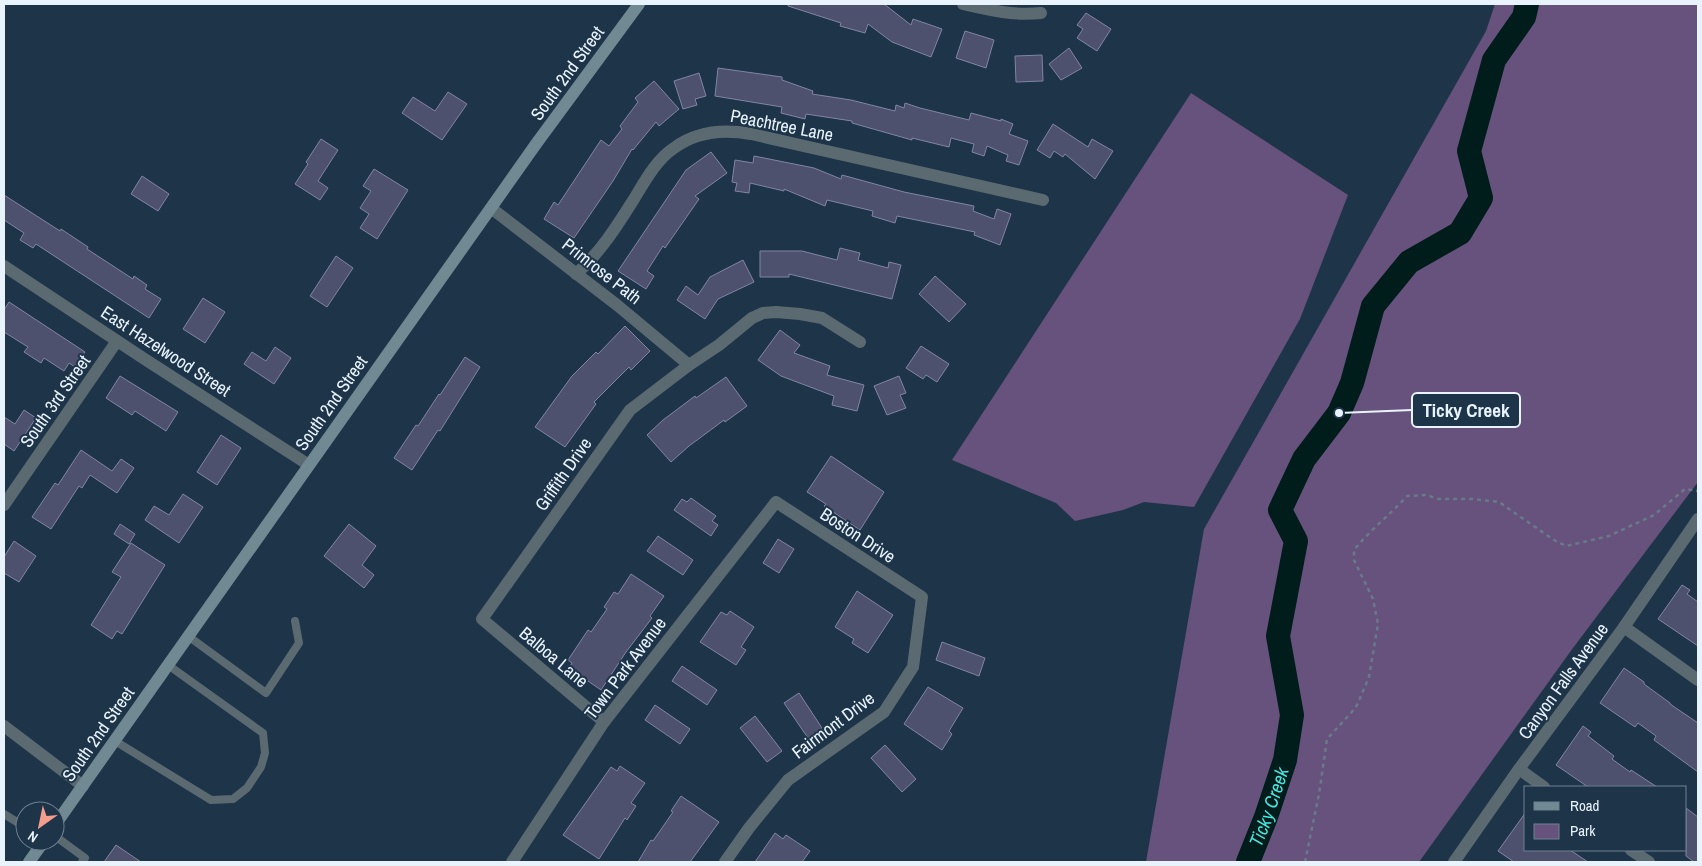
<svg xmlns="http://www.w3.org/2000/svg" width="1702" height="866" font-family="'Archivo Narrow',sans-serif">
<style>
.green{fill:#66527c}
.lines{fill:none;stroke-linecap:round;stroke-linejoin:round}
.river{stroke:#001d1c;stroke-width:24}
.building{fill:#4d516d;stroke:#8085a4}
.path{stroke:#687a8b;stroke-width:2.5;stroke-dasharray:4 4;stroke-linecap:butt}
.service{stroke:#5a6a70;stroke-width:8}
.minor{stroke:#5a6a70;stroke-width:12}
.secondary{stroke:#708992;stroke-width:12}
.labels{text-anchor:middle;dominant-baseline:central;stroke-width:4;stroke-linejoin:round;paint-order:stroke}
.street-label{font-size:18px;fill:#e8f3fe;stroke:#1e3449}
.water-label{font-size:19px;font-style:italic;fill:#4ae4df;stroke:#1e3449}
.leader{fill:none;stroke:#e8f3fe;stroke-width:2}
.callout-dot{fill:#e8f3fe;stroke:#1e3449;stroke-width:2}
.callout{fill:#1e3449;stroke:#e8f3fe;stroke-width:2}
.callout-label{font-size:19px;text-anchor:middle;font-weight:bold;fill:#e8f3fe}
</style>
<rect width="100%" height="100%" fill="#1e3449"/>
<g class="green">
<path d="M1495,4H1698V482L1573,648L1419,862H1146L1204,529L1486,31Z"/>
<path d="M1191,93L1348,195L1300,319L1194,507L1144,502L1123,510L1075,521L1056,503L952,460Z"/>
</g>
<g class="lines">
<path class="river" id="s1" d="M1248,862L1266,817L1285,760L1292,715L1278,636L1296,541L1280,510L1304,459L1339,413L1352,383L1373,306L1409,262L1460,233L1481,198L1469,151L1494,60L1524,17L1527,4"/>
</g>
<g class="building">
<path d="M788,4H884L911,25L913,19L942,29L931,57L892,42L868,24L865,33L840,26L841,23L788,6Z"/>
<path d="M1086,13L1111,29L1097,51L1077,38L1083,29L1077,25Z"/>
<path d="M965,31L994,40L986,68L956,58Z"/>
<path d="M1069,48L1082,68L1061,80L1049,64Z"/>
<path d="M1042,55L1043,81L1016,82L1015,56Z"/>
<path d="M718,68L782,77V80L813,91L812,94L851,100L895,111L896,105L904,108L905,103L920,108L969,120L971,113L1001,121V119L1013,124L1009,134L1028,141L1019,165L1006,161L1008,155L987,146L984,156L972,152L974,144L951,138L949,147L912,138V140L852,123V121L806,114L805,119L781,113L782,107L715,96Z"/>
<path d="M699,73L706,96L695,99L697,105L683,109L674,81Z"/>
<path d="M654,81L679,109L659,126L656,122L633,150L632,149L613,181L574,238L544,219L554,202L558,205L601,140L609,146L622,129L620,126L638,102L635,98Z"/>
<path d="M448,92L467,104L442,140L402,113L413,97L435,111Z"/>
<path d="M1053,124L1088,147L1092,139L1113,151L1095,179L1065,154L1063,157L1054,151L1050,158L1037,150Z"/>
<path d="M321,139L338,150L318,181L328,188L320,200L295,184L308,164L306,162Z"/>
<path d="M711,152L727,173L695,196L699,199L665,248L663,246L647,271L654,276L646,289L618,271L686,170Z"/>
<path d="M754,156L814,168L841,179L842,175L904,192L974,206L973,211L994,219L997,209L1011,214L1000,245L974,235L975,232L897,216L895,223L872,216L873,211L827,200L825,206L784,189V191L750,183L749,193L735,191L737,183L732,182L735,160L753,163Z"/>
<path d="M374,169L408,190L377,239L360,228L369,214L360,208L371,191L363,186Z"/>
<path d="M142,176L169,194L158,211L131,194Z"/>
<path d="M4,195L60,231L61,229L88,247L87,249L133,279L134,276L147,285L145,289L161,299L149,318L36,244L33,248L20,240L24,233L4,220Z"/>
<path d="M840,248L860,253L858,260L888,268L889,262L901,265L892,299L789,274V277H760V251H802L837,260Z"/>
<path d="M336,256L353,268L327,307L310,296Z"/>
<path d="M743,260L754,282L718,299L705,319L677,300L686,286L698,295L710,277Z"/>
<path d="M935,276L966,304L949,322L919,294Z"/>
<path d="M203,298L225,312L205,343L183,329Z"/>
<path d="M9,302L85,352L75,367L69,363L64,371L44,358L41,363L24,352L28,347L4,332V310Z"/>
<path d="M625,326L650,351L631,370L629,367L594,402L596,404L565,447L535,427L572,376L596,352L598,354Z"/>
<path d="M780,330L800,345L794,353L830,366L827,375L864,385L857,411L832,405L834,396L781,376L758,360Z"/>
<path d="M921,346L949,364L937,382L926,375L923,379L906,368Z"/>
<path d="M275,347L291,358L274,384L244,364L252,352L266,361Z"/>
<path d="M465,357L480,367L440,431L438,430L412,470L394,458L416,425L418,426L439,394L440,395Z"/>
<path d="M120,376L178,412L166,431L135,411L132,415L106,398Z"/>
<path d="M899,376L906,393L900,395L906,408L887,415L874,386Z"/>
<path d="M726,377L747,406L725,422L724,420L689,446L671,462L647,435L663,420L695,396L696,398Z"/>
<path d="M24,410L36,418L14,451L4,444V417L15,424Z"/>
<path d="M221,435L241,448L217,485L197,472Z"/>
<path d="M81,450L112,471L121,459L134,468L117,493L90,475L82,488L79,486L51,529L32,517L55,483L58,485Z"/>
<path d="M831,456L884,492L860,530L824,506L826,504L807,492Z"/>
<path d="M183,494L203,507L179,543L145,520L154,506L169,515Z"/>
<path d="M691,498L716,516L712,521L718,525L711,536L674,510L682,499L687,502Z"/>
<path d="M120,524L135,534L129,544L114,534Z"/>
<path d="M349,524L376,546L362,565L374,575L364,588L324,556Z"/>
<path d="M658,536L693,560L683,575L647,551Z"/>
<path d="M778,539L794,549L779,573L763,563Z"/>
<path d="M14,541L36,556L19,582L4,573V557Z"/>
<path d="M131,543L165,565L122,634L117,631L112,639L91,625L121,577L112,572Z"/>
<path d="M631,574L664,596L650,616L652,618L626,652L601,690L569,668L572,663L568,660L588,630L591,632L607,609L604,607L614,592L618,594Z"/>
<path d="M1682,585L1690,590L1687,594L1698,602V646L1658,619Z"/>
<path d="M857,591L893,615L868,653L852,643L854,639L835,627Z"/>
<path d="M730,611L754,627L741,647L746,650L736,665L700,642L721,612L727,615Z"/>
<path d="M942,642L985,658L979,676L936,660Z"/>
<path d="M682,666L717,690L707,705L672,681Z"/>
<path d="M1624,668L1644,682V684L1670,703V704L1698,723V772L1654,740L1656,736L1638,723L1635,727L1600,703Z"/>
<path d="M928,687L963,708L949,731L952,734L942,750L904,724Z"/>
<path d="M799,693L822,728L808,738L784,703Z"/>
<path d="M655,705L690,729L680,744L645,720Z"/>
<path d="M755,716L782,751L767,762L740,728Z"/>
<path d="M1583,726L1591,732L1588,736L1614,756L1612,759L1630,772L1631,770L1657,787H1588L1556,765Z"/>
<path d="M885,745L916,779L902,792L871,758Z"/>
<path d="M620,766L645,783L631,803L636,806L627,820L625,818L599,859L563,835L611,767L617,771Z"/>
<path d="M681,796L719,822L690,862H638L651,840L653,841L673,812L671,811Z"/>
<path d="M1686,808L1698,817V862H1694L1686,856Z"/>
<path d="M1526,812V850H1570L1588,862H1514L1498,851Z"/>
<path d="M775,833L783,839L786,835L810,851L802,862H755Z"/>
<path d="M116,845L141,862H104Z"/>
</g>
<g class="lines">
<path class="path" d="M1305,862L1319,794L1327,739L1351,713L1357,705L1369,677L1378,624L1373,599L1354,560V550C1370,530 1390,515 1407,496L1427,495L1438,499H1473L1499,502L1554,540L1566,546L1609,536L1654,515L1685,489L1698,491"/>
<g class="service">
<path d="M188,636L266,693L299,643L295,621"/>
<path d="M115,741L211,800L233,799L247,788L261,767L265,753L263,733L168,665"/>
<path d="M4,814L25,827"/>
<path d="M55,836L85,858L82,862"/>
</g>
<g class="minor">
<path d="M963,4C989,10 1014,16 1041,13"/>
<path d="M491,208L617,305L689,365"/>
<path d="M4,266L143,358L309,465"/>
<path d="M576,274C600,253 617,226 634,199C645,181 656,160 674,148C697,131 724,129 751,134L1043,200"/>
<path d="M4,505L117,341"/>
<path d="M1624,627L1698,680"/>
<path d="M604,722L482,619L630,410L689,365L719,345L752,318L763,313L776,312L800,314L822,318L860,342"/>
<path d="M4,726L83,786"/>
<path d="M1519,769L1544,787"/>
<path d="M1631,850L1649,862"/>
<path d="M512,862L604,722L776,502L922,597L913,667L884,712L788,780L749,828L725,862"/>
<path d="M1454,862L1519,769L1624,627L1698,519"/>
</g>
<g class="secondary">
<path d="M55,825L536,144L639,4"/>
<path d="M29,862L44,841"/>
</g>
</g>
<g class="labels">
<g class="street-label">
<text transform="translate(567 73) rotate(-54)">South 2nd Street</text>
<text transform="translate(782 125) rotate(11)">Peachtree Lane</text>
<text transform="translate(602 271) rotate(38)">Primrose Path</text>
<text transform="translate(166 351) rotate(33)">East Hazelwood Street</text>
<text transform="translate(55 401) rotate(-55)">South 3rd Street</text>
<text transform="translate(331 403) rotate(-55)">South 2nd Street</text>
<text transform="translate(563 474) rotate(-55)">Griffith Drive</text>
<text transform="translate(858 535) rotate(33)">Boston Drive</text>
<text transform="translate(554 657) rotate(40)">Balboa Lane</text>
<text transform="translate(625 668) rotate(-53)">Town Park Avenue</text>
<text transform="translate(1563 681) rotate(-54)">Canyon Falls Avenue</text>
<text transform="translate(833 725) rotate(-37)">Fairmont Drive</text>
<text transform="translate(98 734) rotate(-55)">South 2nd Street</text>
</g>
<g class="water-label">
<text stroke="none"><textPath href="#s1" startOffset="59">Ticky Creek</textPath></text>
</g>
</g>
<path class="leader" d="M1339 413L1412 410"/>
<circle class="callout-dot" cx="1339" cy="413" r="5"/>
<rect class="callout" x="1412" y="393" width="108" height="34" rx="5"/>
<g class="callout-label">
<text x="1466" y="417">Ticky Creek</text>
</g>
<rect width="1702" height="866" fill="none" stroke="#e8f3fe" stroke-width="10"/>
<rect x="1524" y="786" width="162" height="65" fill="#1e3449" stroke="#6f8091"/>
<rect x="1534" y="802" width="25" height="8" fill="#708992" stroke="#6f8091"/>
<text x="1570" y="811" font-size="15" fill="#e8f3fe">Road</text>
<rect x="1534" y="824" width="25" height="15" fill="#66527c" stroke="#6f8091"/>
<text x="1570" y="836" font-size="15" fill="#e8f3fe">Park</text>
<g transform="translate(40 826) rotate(213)"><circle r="24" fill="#1e3449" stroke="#6f8091"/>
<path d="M0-4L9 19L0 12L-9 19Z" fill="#f49d8c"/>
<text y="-8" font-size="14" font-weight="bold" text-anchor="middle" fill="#e8f3fe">N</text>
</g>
</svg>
